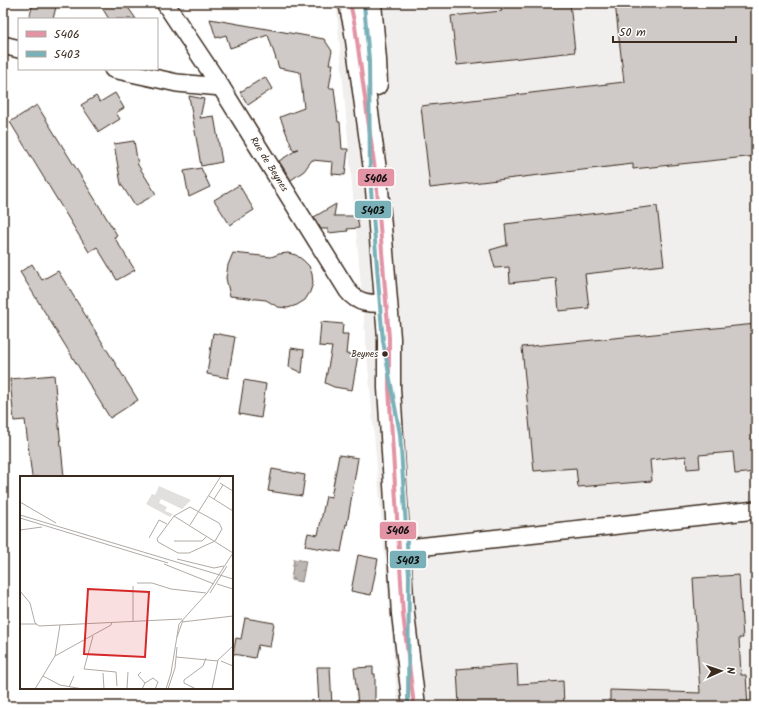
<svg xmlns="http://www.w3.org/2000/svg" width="759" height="709" font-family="Kalam,sans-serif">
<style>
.built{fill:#f1efee}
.water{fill:url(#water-ripples);stroke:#887e77}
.building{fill:#cfcac7;stroke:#3b2a1e}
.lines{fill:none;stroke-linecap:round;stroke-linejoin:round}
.street-casing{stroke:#3b2a1e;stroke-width:20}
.secondary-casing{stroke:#3b2a1e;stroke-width:25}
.street{stroke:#fff;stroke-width:17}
.secondary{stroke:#fff;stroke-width:22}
.bus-1-casing{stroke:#fff;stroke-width:7}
.bus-2-casing{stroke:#fff;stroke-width:7}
.bus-1{stroke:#e293a4;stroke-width:4}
.bus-2{stroke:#7ab1b8;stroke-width:4}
.bus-dot{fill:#3b2a1e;stroke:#fff;stroke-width:1.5}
.labels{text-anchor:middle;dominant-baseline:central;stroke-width:3;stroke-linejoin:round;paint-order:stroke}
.bus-label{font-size:9px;fill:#3b2a1e;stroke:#fff;text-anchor:end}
.street-label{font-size:10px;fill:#3b2a1e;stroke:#fff}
.inset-road{fill:none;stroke:#b1aaa5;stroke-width:1}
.view{fill:#d62828;fill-opacity:0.15;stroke:#d62828;stroke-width:2}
.inset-edge{fill:none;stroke:#3b2a1e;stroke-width:2}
.line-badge{stroke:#fff;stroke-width:1.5}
.pale-badge-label{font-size:11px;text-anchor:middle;font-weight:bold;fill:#111}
</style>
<defs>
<pattern id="water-ripples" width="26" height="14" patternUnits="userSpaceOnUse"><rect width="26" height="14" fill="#bcb6b3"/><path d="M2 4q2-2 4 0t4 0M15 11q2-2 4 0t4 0" fill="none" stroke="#9a9491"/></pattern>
</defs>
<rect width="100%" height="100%" fill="#fff"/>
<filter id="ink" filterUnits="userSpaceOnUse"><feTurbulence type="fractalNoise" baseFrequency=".025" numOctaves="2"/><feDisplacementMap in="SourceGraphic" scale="8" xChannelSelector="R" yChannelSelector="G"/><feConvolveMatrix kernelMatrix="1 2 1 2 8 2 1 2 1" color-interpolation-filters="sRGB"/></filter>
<g filter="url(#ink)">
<path class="built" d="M336,3H756V706H398Z"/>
<path class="water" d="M294,559L306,561L302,582L291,580Z"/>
<g class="building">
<path d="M33,3H57L53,19H29Z"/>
<path d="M99,3H125L136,19H109Z"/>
<path d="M501,3H570L575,52L457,65L451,16L502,11Z"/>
<path d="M615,3H756V156L633,169V164L430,188L421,106L624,82Z"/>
<path d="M210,19L324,39L332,51L329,64H333L329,88H334L338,122H340L342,149H348L345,175L332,174L333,162L312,160L304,171L291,180L279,161L298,149L293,150L280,117L304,108L300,72L279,68L268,35L230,48L226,35L216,38Z"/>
<path d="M265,77L272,89L248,105L240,92Z"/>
<path d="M115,93L124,108L116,113L120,119L99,132L81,105L96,96L100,102Z"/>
<path d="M189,96L204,99L200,118L214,116L222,162L201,166Z"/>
<path d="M37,105L117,235L114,237L135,270L117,280L97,247L89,252L10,122Z"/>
<path d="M134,141L138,165L156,194L135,206L121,184L114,144Z"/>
<path d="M201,168L210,187L189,197L184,171Z"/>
<path d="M239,185L254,210L230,225L214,200Z"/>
<path d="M336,204L334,216H357L359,228L347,229L348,231L328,233V229H321L314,217Z"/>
<path d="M657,206L664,265L585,274L589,308L559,311L556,278L510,283L509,267L495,268L490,250L507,245L505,224Z"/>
<path d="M233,253L271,257L279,254L288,253L296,255L303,260L309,266L312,274L313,283L310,292L305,300L297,305L288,308L278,307L266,300L230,296L226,278L228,265Z"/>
<path d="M32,264L42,280L58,271L138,400L110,418L20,272Z"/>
<path d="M321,322L343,324L342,334H348L346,354L358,355L352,390L334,387L325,383L332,347L319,346Z"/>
<path d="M756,324V472L735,474L733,452L699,455L700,468L687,469L686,456L650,460L652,481L578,487L576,468L534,471L522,347Z"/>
<path d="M213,333L235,337L228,378L207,374Z"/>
<path d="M291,348L304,350L302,373L289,367Z"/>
<path d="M54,375L64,477H32L25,420L14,421L10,379Z"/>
<path d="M244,380L266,384L261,418L239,414Z"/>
<path d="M339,455L358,458L347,525L346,524L341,552L305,546L308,533L318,535L326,496L331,497Z"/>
<path d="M272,469L305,475L302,496L268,491Z"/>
<path d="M358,555L378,559L371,595L351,591Z"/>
<path d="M739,575L743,638H739L741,675H746L748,706H610V690L700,693L693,578Z"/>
<path d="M245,618L274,623L270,647L258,645L255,658L233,654L236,638L241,639Z"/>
<path d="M517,664L518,684L563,681L564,706H459L457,669Z"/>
<path d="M317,667H330L332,706H319Z"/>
<path d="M373,667V674H375V704H358L354,668Z"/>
</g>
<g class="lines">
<defs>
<g id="street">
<path id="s1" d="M165,3L221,87L348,291C358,304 371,304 386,303"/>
<path d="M3,45L19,49"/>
<path d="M113,69L177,83L221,87"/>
<path d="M399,549L756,510"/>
</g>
<g id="secondary">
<path d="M350,3L355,26L376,177L389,338V388L403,614L414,706"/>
<path d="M370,3L375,60L376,84"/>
</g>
</defs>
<use href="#street" class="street-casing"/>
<use href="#secondary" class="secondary-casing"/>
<use href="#street" class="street"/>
<use href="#secondary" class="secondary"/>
<defs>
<path id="bus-1" d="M350,3L355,26L376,177L389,338V388L403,614L414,706"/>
<path id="bus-2" d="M364,4L369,60L370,177L381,318L383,341L400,434L401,448L409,576L408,706"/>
</defs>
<use href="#bus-1" class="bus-1-casing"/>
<use href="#bus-2" class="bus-2-casing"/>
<use href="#bus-1" class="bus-1"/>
<use href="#bus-2" class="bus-2"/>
</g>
</g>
<circle class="bus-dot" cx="385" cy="354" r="3.5"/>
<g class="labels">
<g class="bus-label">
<text x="378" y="354">Beynes</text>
</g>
<g class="street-label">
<text stroke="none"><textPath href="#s1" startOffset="192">Rue de Beynes</textPath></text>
</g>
</g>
<g transform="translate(20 476)">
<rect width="213" height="213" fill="#fff"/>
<path d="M137,15L149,19L167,28L162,33L141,23L139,27L147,31L145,35L153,38L150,41L126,28L132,18L135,19Z" fill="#e2e0de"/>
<path d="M139,10L148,14L171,24L167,28L137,15Z" fill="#e2e0de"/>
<path class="inset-road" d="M200,7L213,15M189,20L213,35M194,23L203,9M0,26L36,47M170,31L199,47L202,53L195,65L169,77H158L138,66L137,63L154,40ZM0,39L213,103M154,40L213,77M0,42L148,87M170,49L201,0M0,54L22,51M129,62L139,44L147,48M154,65H182L187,60M157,83L194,92L204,90M144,88L194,108M117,107H132L151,113L186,117M197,108L213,113M113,110V145M0,115L10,127L15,147L19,150L162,143M190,117L207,90M162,146L213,140M0,148H17M73,160L64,193L96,196L97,210M157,161L163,144M35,180L91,149L92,146M156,181L198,185M201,185L213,190M121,196L118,199L125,207L122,213M83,197L84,213M23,200L40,209L63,213M125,207L133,202L138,206L135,213M49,211L54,200M107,212L108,196M15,213L35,180L40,149M146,213L151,197L159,148L187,117L213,77M148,213L155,192L157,171M176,213L164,207V204L183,190L186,182M192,213L198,184L213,170"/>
<path class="view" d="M68,113L129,116L125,181L64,178Z"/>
<rect width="213" height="213" class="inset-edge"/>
</g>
<g class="line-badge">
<rect x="357" y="168" width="38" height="19" rx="4" fill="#e293a4"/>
<rect x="354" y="200" width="38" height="19" rx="4" fill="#7ab1b8"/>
<rect x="379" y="521" width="38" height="19" rx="4" fill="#e293a4"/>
<rect x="389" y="550" width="38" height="19" rx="4" fill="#7ab1b8"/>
</g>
<g class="pale-badge-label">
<text x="376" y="182">5406</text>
<text x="373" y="214">5403</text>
<text x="398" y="534">5406</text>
<text x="408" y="564">5403</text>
</g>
<rect width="759" height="709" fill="none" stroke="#fff" stroke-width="16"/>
<rect x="8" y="8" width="743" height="693" fill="none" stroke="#3b2a1e" stroke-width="1.5" filter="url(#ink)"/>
<rect x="18" y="18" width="140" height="52" fill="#ffffff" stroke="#b1aaa5"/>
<rect x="26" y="31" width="20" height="6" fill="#e293a4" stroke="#b1aaa5"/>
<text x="54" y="38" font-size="12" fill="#3b2a1e">5406</text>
<rect x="26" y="51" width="20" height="6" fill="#7ab1b8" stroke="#b1aaa5"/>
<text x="54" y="58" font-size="12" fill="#3b2a1e">5403</text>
<g transform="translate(721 671) rotate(87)" stroke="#ffffff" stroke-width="3" paint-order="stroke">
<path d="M0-3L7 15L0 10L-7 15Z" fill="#3b2a1e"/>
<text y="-6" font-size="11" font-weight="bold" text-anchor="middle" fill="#3b2a1e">N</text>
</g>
<path d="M613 36v6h123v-6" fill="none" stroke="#3b2a1e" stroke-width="2"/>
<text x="619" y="36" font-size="12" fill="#3b2a1e" stroke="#ffffff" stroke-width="3" paint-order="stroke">50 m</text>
</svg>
